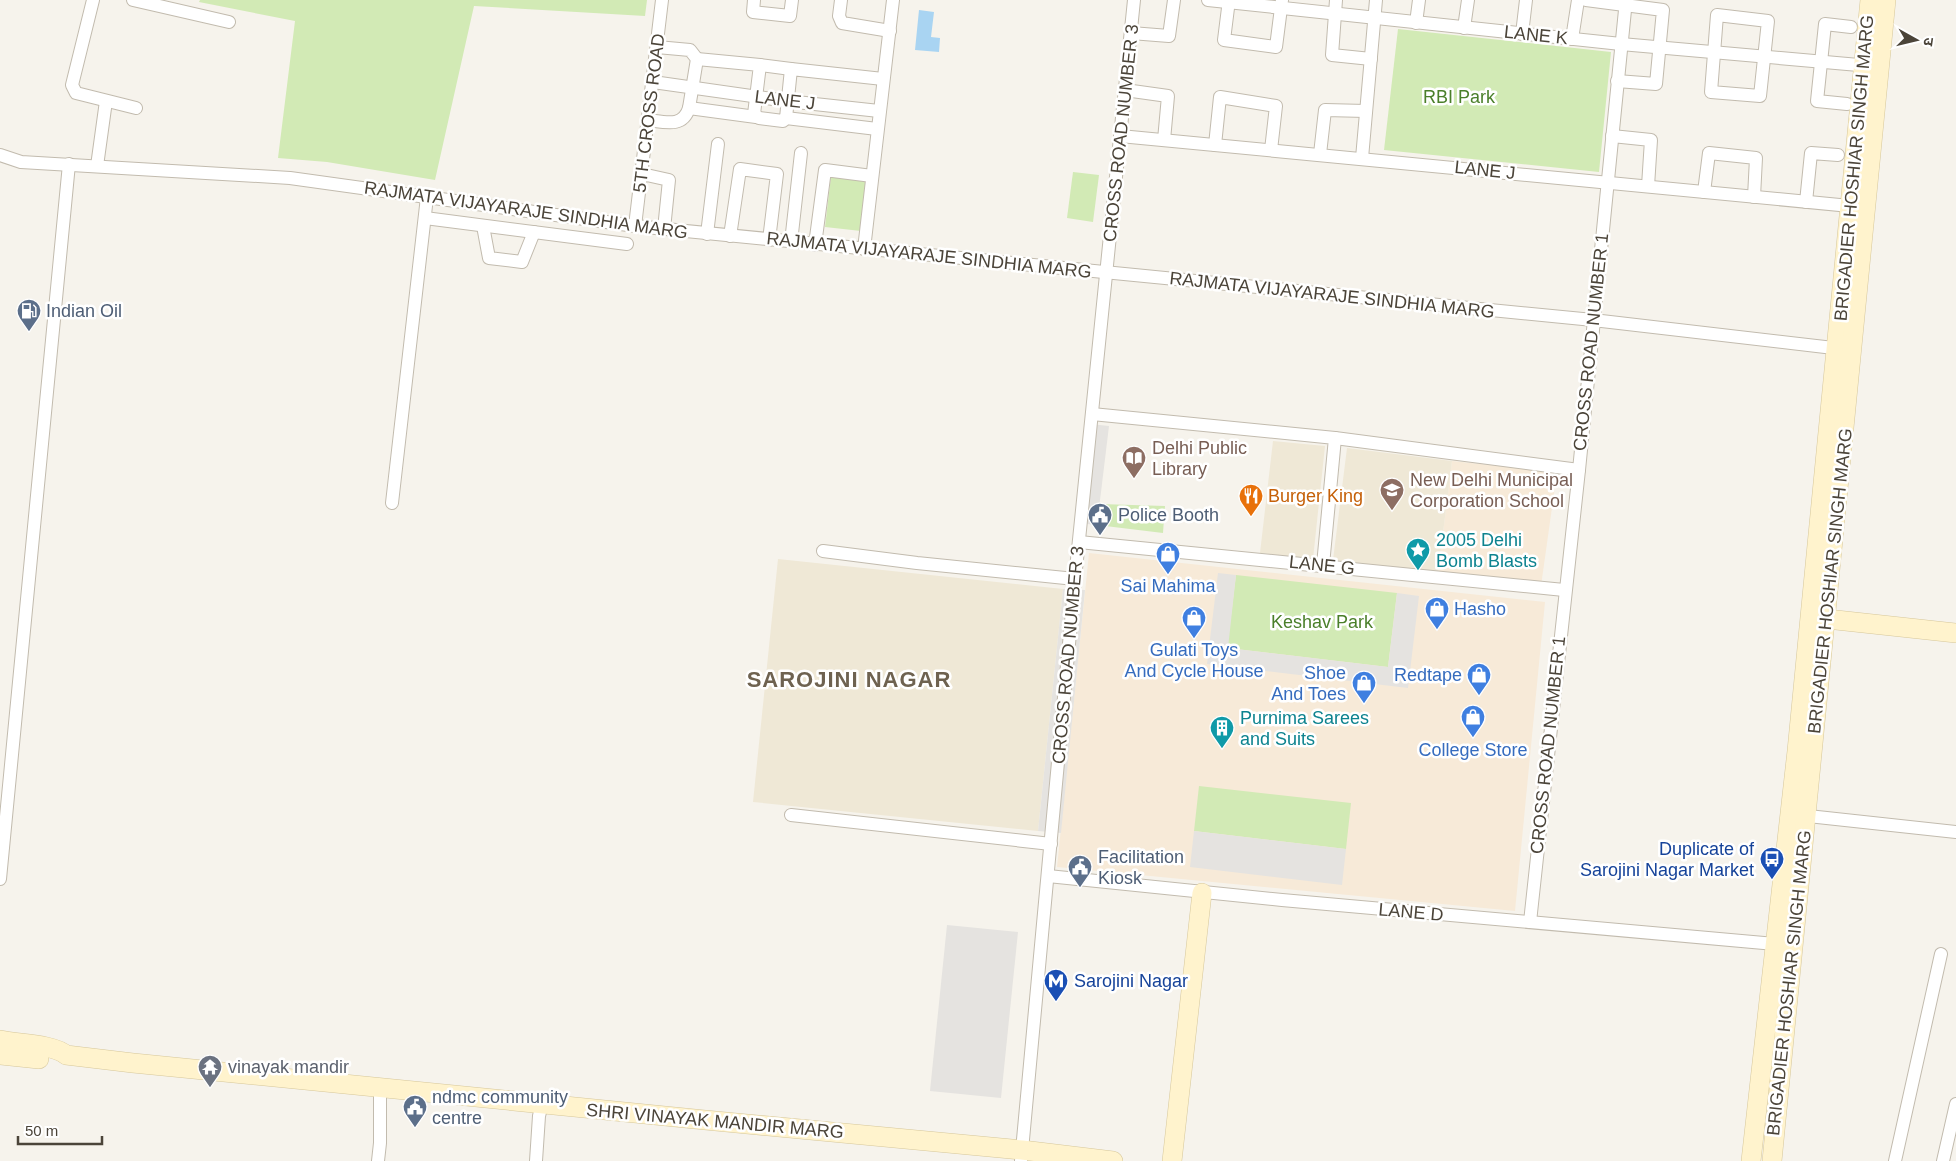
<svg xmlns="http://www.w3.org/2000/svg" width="1956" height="1161" font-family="Helvetica,'Noto Sans Devanagari',sans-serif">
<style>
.commercial{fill:#f7ead8}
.education{fill:#efe8d6}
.green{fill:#d2eab5}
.parking{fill:#e5e3e0}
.water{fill:#a9d4f2}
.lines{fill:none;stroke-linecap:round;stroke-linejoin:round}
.street-casing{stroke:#c2bbae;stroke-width:14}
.secondary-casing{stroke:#d6c79b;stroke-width:20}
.street{stroke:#fff;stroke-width:12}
.secondary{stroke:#fff3cd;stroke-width:19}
.labels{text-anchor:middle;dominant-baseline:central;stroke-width:5;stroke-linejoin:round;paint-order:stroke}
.street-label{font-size:18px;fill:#4b4439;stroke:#fff}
.park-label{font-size:18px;fill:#4a7f2a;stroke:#fff}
.service-label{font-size:18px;fill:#4e5e75;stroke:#fff;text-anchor:start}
.education-label{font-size:18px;fill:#785e54;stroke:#fff;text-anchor:start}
.food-label{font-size:18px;fill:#c56008;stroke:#fff;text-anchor:start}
.culture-label{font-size:18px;fill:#0d838f;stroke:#fff;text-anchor:start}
.shop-label{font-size:18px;fill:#366cbe;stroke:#fff}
.transit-label{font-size:18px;fill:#164399;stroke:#fff;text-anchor:end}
.worship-label{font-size:18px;fill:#5b616d;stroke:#fff;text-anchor:start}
.district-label{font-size:22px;font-weight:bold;letter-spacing:1px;fill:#6e6250;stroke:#fff}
</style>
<rect width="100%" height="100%" fill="#f6f3ec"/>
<g class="commercial">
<path d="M1452,461L1557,472L1541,586L1438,573Z"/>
<path d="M1089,553L1545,602L1515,911L1057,867Z"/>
</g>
<g class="education">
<path d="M1273,441L1325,446L1313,559L1260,553Z"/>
<path d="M1347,448L1452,461L1438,573L1333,560Z"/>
<path d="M778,559L1063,589L1038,831L753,802Z"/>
</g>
<g class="green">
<path d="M200,0H647L645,16L474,6L435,180L327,162L278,158L295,21L199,2Z"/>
<path d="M1398,29L1611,52L1599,172L1384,150Z"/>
<path d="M1073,172L1099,175L1093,222L1067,218Z"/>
<path d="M831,176L867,180L861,231L825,227Z"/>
<path d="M1100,504L1165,506L1163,533L1097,525Z"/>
<path d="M1236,575L1397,593L1388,667L1227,648Z"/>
<path d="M1199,786L1351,803L1346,849L1194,831Z"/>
</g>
<g class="parking">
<path d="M1090,424L1109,426L1097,525L1078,523Z"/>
<path d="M1218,573L1236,575L1228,648L1388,667L1397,593L1419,596L1408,688L1207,664Z"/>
<path d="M1063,589L1085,590L1061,833L1038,831Z"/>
<path d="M1194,831L1346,849L1342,885L1190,867Z"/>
<path d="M947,925L1018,932L1001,1098L930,1091Z"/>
</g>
<path class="water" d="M919,10L934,12L931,37L940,38L939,52L915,50Z"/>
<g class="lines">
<defs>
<g id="street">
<path d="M93,0L72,85L76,93L136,108"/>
<path d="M133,0L229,22"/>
<path d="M754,0L753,12L790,16L792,0"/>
<path d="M841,0L839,16L842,23L890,31"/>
<path d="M1208,0L1621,44L1870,66"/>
<path d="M1229,0L1224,40L1276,47L1282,0"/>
<path d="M1336,0L1332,55L1371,59"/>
<path d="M1586,0L1663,10L1656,84L1617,81"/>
<path d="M1717,15L1768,21L1760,96L1711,92Z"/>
<path d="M1416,23L1419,0"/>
<path d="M1464,28L1468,0"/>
<path d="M1131,33L1169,36L1174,0"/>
<path d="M1522,34L1526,0"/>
<path d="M1572,39L1578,0"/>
<path d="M697,59L760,65L754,114L759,118L783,121L786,118L791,69L883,79"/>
<path d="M760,65L791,69"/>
<path d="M653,82L787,101L879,111"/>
<path d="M1125,90L1168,96L1164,140"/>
<path d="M1847,104L1817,101L1825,24L1851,27"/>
<path d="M689,108L756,117"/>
<path d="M786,118L877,129"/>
<path d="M648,120C665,122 683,128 689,108L697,59L690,50L657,47"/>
<path d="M1120,136L1850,206"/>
<path d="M1612,136L1651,140L1648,186"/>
<path d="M1215,145L1220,97L1276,106L1271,150"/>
<path d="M1320,154L1325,110L1366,111"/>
<path d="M0,155L21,162L290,178L635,226L1593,320L1842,349"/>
<path d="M1362,158L1376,0"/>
<path d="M97,166L106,101"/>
<path d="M642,174L669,180L664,229"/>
<path d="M1704,192L1709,153L1756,158L1754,197"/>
<path d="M1806,202L1811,153L1838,155"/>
<path d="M425,218L627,244"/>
<path d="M483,226L489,258L522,262L534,232"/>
<path d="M635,226L662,0"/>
<path d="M707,234L718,144"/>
<path d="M730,236L740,169L777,174L769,240"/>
<path d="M791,242L801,153"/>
<path d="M815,245L825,170L872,176"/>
<path d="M864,249L893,0"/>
<path d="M1092,414L1335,438L1323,565"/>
<path d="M1335,438L1579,470"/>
<path d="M392,503L427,197"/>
<path d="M1079,542L1564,590"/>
<path d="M823,551L917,563L1075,579"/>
<path d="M791,815L1051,844"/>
<path d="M1799,815L1956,832"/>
<path d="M1048,876L1282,900L1775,944"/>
<path d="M0,879L69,164"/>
<path d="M1530,922L1579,470L1626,0"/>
<path d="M378,1161L380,1143V1088"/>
<path d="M536,1161L539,1116L542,1104"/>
<path d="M1021,1161L1075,579L1134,0"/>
<path d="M1895,1161L1941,954"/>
<path d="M1943,1161L1956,1104"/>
</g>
<g id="secondary">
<path d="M1827,619L1956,633"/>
<path d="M0,1040C18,1044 54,1044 66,1055L133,1063L705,1120L1022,1150L1113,1161"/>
<path d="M0,1055L39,1059"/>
<path d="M1172,1161L1202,893"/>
<path d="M1751,1161L1797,751L1870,0"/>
<path d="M1772,1161C1809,774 1849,387 1886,0"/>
</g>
</defs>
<use href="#street" class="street-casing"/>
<use href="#secondary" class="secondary-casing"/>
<use href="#street" class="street"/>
<use href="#secondary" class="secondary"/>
</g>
<defs>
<symbol id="fuel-pin" viewBox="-11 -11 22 30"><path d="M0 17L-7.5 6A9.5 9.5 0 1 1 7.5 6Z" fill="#5c6f8a" stroke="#fff"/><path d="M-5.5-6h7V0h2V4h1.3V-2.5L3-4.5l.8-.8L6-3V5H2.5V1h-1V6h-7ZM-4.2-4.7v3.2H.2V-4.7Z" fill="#fff"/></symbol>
<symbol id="library-pin" viewBox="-11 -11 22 30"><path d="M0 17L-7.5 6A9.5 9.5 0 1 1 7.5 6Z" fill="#8d6e63" stroke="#fff"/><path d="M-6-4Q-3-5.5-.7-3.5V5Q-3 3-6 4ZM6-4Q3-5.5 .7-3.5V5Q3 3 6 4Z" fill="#fff"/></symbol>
<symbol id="school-pin" viewBox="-11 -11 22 30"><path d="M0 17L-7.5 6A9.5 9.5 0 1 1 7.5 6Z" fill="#8d6e63" stroke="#fff"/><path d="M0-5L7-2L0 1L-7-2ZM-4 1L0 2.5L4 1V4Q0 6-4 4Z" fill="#fff"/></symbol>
<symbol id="restaurant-pin" viewBox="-11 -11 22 30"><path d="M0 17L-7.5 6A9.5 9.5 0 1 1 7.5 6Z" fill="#e8710a" stroke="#fff"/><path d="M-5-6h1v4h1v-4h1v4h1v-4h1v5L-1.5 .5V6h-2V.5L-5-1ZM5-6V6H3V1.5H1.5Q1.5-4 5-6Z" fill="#fff"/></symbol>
<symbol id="civic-pin" viewBox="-11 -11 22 30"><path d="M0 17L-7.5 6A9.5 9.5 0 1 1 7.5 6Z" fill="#5c6f8a" stroke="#fff"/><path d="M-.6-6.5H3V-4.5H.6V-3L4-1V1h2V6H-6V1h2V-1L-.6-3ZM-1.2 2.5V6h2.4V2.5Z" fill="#fff"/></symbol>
<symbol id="sight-pin" viewBox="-11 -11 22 30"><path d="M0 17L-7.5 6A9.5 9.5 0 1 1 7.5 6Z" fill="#0f9aa8" stroke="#fff"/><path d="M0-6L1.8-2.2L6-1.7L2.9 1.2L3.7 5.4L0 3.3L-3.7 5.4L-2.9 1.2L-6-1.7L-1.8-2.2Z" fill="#fff"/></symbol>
<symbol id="shop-pin" viewBox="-11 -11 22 30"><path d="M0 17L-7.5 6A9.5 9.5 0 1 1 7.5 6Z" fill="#3f7fe0" stroke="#fff"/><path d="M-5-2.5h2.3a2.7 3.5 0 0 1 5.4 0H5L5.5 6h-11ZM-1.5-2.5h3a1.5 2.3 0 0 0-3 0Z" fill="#fff"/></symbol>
<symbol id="building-pin" viewBox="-11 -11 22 30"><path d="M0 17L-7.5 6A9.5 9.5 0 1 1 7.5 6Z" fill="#0f9aa8" stroke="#fff"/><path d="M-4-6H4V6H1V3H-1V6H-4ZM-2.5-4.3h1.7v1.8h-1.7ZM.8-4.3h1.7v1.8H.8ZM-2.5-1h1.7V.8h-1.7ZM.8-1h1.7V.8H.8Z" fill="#fff"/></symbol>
<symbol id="bus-pin" viewBox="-11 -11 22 30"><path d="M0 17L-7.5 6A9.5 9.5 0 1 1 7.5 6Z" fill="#1a4fb4" stroke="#fff"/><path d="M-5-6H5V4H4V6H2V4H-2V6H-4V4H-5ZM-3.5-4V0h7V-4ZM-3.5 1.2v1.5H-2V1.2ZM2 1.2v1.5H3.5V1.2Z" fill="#fff"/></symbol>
<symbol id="metro-pin" viewBox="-11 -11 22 30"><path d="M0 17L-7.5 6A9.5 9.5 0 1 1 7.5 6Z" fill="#1a4fb4" stroke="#fff"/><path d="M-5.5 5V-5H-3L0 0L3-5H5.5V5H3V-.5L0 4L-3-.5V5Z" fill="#fff"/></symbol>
<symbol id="temple-pin" viewBox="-11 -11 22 30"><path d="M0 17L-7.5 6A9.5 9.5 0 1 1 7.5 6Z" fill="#6b7280" stroke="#fff"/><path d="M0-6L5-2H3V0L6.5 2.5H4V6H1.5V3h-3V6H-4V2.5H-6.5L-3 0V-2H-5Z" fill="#fff"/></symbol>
</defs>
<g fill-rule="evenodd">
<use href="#fuel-pin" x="15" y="297" width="28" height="38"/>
<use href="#library-pin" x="1120" y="444" width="28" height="38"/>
<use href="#school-pin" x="1378" y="476" width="28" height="38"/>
<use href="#restaurant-pin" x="1237" y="482" width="28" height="38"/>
<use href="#civic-pin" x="1086" y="501" width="28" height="38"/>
<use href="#sight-pin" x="1404" y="536" width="28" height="38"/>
<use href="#shop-pin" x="1154" y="540" width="28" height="38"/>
<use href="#shop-pin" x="1423" y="595" width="28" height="38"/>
<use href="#shop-pin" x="1180" y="604" width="28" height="38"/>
<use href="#shop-pin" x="1465" y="661" width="28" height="38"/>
<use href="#shop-pin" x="1350" y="669" width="28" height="38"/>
<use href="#shop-pin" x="1459" y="703" width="28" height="38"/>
<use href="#building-pin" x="1208" y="714" width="28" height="38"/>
<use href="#bus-pin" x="1758" y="845" width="28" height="38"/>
<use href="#civic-pin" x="1066" y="853" width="28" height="38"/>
<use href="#metro-pin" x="1042" y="967" width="28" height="38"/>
<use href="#temple-pin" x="196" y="1053" width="28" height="38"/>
<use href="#civic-pin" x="401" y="1093" width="28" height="38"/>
</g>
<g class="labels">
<g class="street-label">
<text transform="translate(1536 35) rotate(6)">LANE K</text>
<text transform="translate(785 100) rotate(7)">LANE J</text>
<text transform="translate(649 113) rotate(-83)">5TH CROSS ROAD</text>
<text transform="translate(1121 133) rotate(-84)">CROSS ROAD NUMBER 3</text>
<text transform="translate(1854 168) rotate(-85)">BRIGADIER HOSHIAR SINGH MARG</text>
<text transform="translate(1485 170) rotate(6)">LANE J</text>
<text transform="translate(526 210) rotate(8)">RAJMATA VIJAYARAJE SINDHIA MARG</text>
<text transform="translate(929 255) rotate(6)">RAJMATA VIJAYARAJE SINDHIA MARG</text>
<text transform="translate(1332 295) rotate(6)">RAJMATA VIJAYARAJE SINDHIA MARG</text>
<text transform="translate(1591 342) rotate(-84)">CROSS ROAD NUMBER 1</text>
<text transform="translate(1322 565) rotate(6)">LANE G</text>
<text transform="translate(1830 581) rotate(-84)">BRIGADIER HOSHIAR SINGH MARG</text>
<text transform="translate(1068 655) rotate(-85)">CROSS ROAD NUMBER 3</text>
<text transform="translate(1548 745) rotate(-84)">CROSS ROAD NUMBER 1</text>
<text transform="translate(1411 912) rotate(5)">LANE D</text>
<text transform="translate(1789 983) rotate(-84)">BRIGADIER HOSHIAR SINGH MARG</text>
<text transform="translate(715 1121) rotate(5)">SHRI VINAYAK MANDIR MARG</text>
</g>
<g class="park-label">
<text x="1459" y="97">RBI Park</text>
<text x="1322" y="622">Keshav Park</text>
</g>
<g class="service-label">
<text x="46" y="311">Indian Oil</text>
<text x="1118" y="515">Police Booth</text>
<text x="1098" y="857">Facilitation<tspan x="1098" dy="21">Kiosk</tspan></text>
<text x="432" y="1097">ndmc community<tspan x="432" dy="21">centre</tspan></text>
</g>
<g class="education-label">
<text x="1152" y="448">Delhi Public<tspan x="1152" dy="21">Library</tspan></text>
<text x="1410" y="480">New Delhi Municipal<tspan x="1410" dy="21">Corporation School</tspan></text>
</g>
<g class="food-label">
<text x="1268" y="496">Burger King</text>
</g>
<g class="culture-label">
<text x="1436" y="540">2005 Delhi<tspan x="1436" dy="21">Bomb Blasts</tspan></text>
<text x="1240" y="718">Purnima Sarees<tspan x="1240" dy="21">and Suits</tspan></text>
</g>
<g class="shop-label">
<text x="1168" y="586">Sai Mahima</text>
<text x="1454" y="609" text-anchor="start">Hasho</text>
<text x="1194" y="650">Gulati Toys<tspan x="1194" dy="21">And Cycle House</tspan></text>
<text x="1346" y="673" text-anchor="end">Shoe<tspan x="1346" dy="21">And Toes</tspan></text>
<text x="1462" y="675" text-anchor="end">Redtape</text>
<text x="1473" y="750">College Store</text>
</g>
<g class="transit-label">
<text x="1754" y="849">Duplicate of<tspan x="1754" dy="21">Sarojini Nagar Market</tspan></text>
<text x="1074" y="981" text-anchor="start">Sarojini Nagar</text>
</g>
<g class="worship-label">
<text x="228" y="1067">vinayak mandir</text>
</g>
<g class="district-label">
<text x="849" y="679">SAROJINI NAGAR</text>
</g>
</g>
<g transform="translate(1916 40) rotate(98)" stroke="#ffffff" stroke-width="4" paint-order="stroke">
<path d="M0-4L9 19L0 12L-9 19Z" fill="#4b4439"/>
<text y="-8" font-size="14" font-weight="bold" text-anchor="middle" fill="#4b4439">उ</text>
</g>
<path d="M18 1136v8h84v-8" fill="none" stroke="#4b4439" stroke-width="2.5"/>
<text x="25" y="1136" font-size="15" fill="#4b4439" stroke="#ffffff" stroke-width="4" paint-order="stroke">50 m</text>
</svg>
